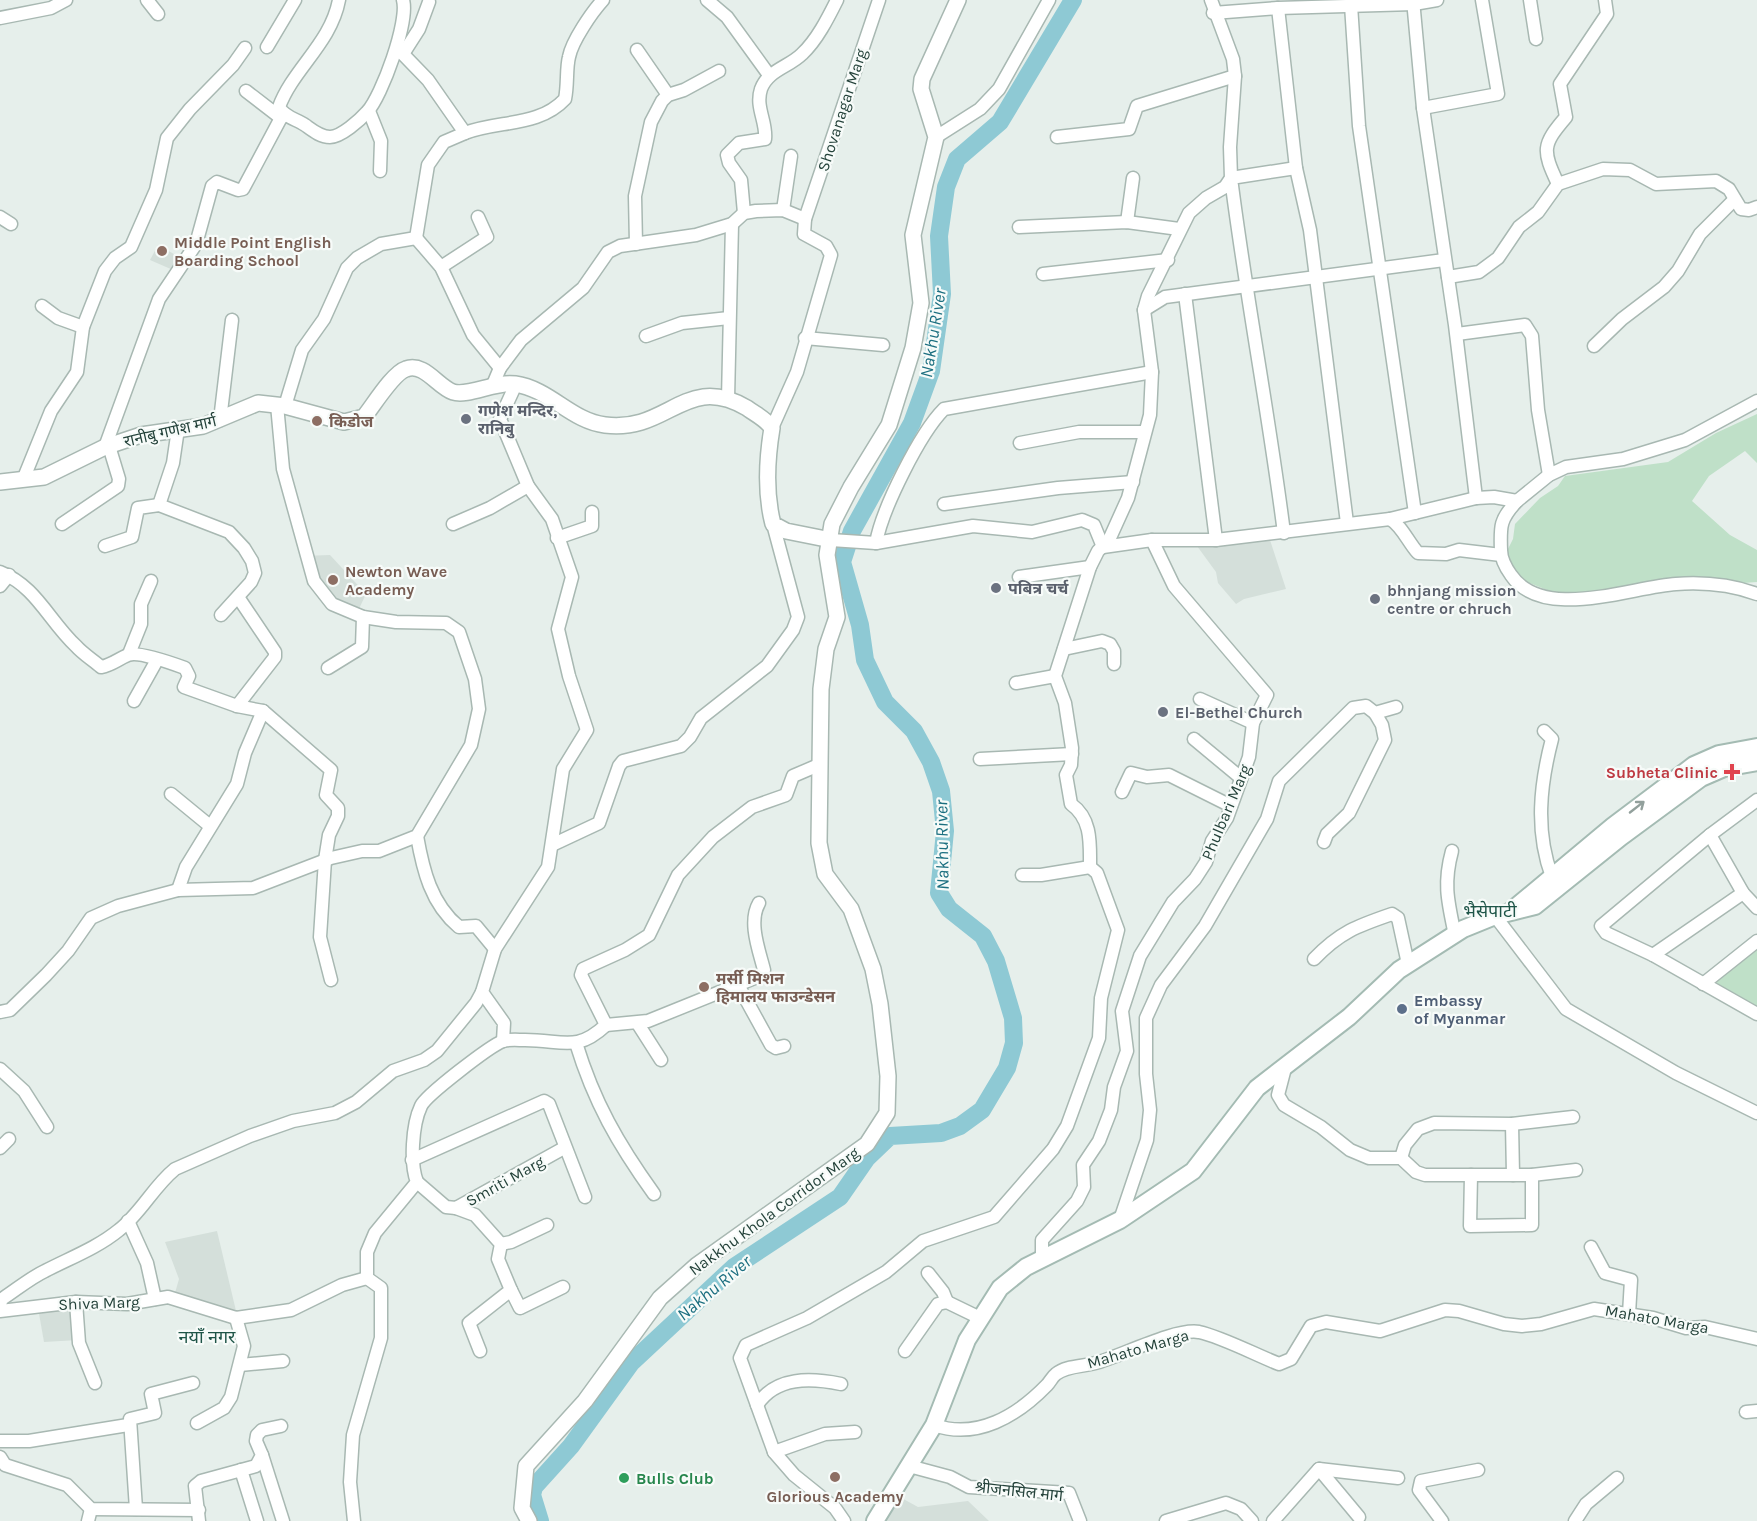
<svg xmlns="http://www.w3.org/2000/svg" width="1757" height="1521" font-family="Karla,'Noto Sans Devanagari',sans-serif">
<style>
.built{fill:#d4dfda}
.green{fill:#bfe0c8}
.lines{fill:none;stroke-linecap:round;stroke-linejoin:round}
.river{stroke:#8ec9d4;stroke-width:18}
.minor-casing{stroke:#a8b8b2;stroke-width:15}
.tertiary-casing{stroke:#a8b8b2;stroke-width:18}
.secondary-casing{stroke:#a4bbb3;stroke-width:20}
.minor{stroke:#fff;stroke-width:12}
.tertiary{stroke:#fff;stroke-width:15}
.secondary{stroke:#fff;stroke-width:16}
.oneway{stroke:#92a09c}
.education-dot{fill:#8d6e63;stroke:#f7fbf9;stroke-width:2}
.worship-dot{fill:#6b7280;stroke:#f7fbf9;stroke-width:2}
.health-dot{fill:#e0444e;stroke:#f7fbf9;stroke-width:2}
.service-dot{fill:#5c6f8a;stroke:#f7fbf9;stroke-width:2}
.leisure-dot{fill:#2e9e5b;stroke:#f7fbf9;stroke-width:2}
.labels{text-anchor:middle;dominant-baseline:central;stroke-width:4.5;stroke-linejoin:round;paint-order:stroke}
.street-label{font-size:16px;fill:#24423a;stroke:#f7fbf9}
.education-label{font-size:16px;font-weight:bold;fill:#785e54;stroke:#f7fbf9;text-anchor:start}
.worship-label{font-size:16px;font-weight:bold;fill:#5b616d;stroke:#f7fbf9;text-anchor:start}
.health-label{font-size:16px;font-weight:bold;fill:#be3a42;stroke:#f7fbf9;text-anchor:end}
.service-label{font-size:16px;font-weight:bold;fill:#4e5e75;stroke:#f7fbf9;text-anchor:start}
.leisure-label{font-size:16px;font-weight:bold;fill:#27864d;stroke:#f7fbf9;text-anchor:start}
.water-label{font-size:18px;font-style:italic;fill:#1c6f80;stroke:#f7fbf9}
.neighbourhood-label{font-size:18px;fill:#1f5548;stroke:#f7fbf9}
</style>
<rect width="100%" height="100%" fill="#e6efeb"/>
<g class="built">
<path d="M158,245L181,258L173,270L150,260Z"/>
<path d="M1270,540L1286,589L1244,599L1236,604L1218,583L1216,572L1197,546Z"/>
<path d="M330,555L366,594L357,613L329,598L302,556Z"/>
<path d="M217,1231L237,1315L175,1293L179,1279L165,1242Z"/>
<path d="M75,1304L78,1340L44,1342L38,1308Z"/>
<path d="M896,1495L918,1507L968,1501L989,1521H882Z"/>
</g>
<g class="green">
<path d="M1757,414V463L1745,451L1709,476L1692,501L1730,535L1757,550V582L1562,596L1517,578L1505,555L1513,539L1515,524L1540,498L1558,486L1565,476L1668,462L1716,433Z"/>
<path d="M1757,947V1008L1718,985L1716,981Z"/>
</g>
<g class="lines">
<path class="river" d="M540,1521L532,1495L534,1487L571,1446L631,1363L734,1267L840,1197L867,1158L890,1136L941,1133L960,1126L982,1110L1007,1068L1014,1043L1013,1018L996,961L983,936L949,909L939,893L945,831L941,791L931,762L914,731L885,702L865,660L860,625L842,562L852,531L912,423L931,371L942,294L939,236L946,187L957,159L1000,122L1073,0"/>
<defs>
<g id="minor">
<path d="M147,0L158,14"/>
<path d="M339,0C331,43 293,69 279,107C284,117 296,119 305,125C312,130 320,137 330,137C341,137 360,120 367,112C382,96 409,21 403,0"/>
<path d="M707,0L727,17L769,75"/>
<path d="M1413,0L1423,108L1455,325L1476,498"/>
<path d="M1530,0L1536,39"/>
<path d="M1351,5L1359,126L1415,513"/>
<path d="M1278,8L1296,168L1310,230L1347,523"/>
<path d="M1213,13L1278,8L1414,4L1437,0"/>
<path d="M0,18L51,8L66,0"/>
<path d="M267,47L295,0"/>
<path d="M397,48L428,80L465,133C499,120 539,127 565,99C568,85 566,68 569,57C572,41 592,12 603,0"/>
<path d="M637,50L668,95"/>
<path d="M403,54L419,29L429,2"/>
<path d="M246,91L281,118"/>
<path d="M1423,108L1498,94L1482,0"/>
<path d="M369,111L381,141L380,171"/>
<path d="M936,137L980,109L999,89L1049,0"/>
<path d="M1057,137L1129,129L1137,106L1235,76"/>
<path d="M1558,184C1542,150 1542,145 1566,117L1560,84L1607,14L1605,0"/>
<path d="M783,210L791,156"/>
<path d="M744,213L741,180L729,163L727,155L739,143L765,139C767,122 755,107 761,89C768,70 789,67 802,54C817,40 828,18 837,0"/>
<path d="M0,217L11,224"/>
<path d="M1127,222L1133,178"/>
<path d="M1019,227L1127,222L1179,229"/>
<path d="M416,238L441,267L473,335L500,368"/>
<path d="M636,244L635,196L651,122L662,101L668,95L684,90L719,71"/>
<path d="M441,267L487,237L478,217"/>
<path d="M1043,274L1168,260"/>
<path d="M1448,277L1479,272L1498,258L1519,227L1538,212L1558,184L1603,169L1630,170L1656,184L1716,181L1729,189L1741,209L1749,210L1757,207"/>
<path d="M1185,294L1216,540"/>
<path d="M42,306L58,318L83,327"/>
<path d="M1144,310L1165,297L1444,260"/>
<path d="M1457,334L1525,325L1532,336L1538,410L1549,475"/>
<path d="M646,336L682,323L729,318"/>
<path d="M805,338L883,345"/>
<path d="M1594,346L1622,319L1664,287L1678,271L1700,234L1734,200"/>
<path d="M492,387L500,368L521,340L583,288L608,252L620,246L696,235L732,224L744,213L756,211L783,210L805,219"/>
<path d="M728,399L732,224"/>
<path d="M285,406L302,350L324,319L347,268L357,258L381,244L416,238L428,165L444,142L465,133"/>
<path d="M220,420L232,320"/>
<path d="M772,428L797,372L831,255L826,246L804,234L805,219L879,0"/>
<path d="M1020,443L1079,432H1145"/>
<path d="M105,447L159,299L196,244L212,186L217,182L238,190L243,189L283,114"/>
<path d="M23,480L51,411L77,372L83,327L105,271L115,258L131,247L156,190L167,138L190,109L233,65L245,48"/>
<path d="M1517,501C1500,519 1500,526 1501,550C1501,559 1506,568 1511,575C1543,622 1630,587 1676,584C1703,582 1732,585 1757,594"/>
<path d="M944,504L1058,488L1133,482"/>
<path d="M159,505L173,463L178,429"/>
<path d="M1390,519C1402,526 1408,542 1418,553L1446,554L1459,550L1501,555"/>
<path d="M62,524L118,486L119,479L109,446"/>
<path d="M453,524L490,508L528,486"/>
<path d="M1284,533C1269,414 1246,297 1231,178L1296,168"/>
<path d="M557,538L592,526V512"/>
<path d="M831,540L876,543L973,526L1032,532L1082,520L1094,525L1103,547L1152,540H1216L1390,519L1476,498L1494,497L1517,501L1549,475L1566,467L1623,459L1685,440L1757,401"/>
<path d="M876,543C882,509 920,433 944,409L1152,372"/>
<path d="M105,546L132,537L138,508L159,505L229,532L244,548L252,561L255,573L251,582L221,615"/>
<path d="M0,572C36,586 49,621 76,646C83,654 93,660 101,667C112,665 118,659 128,655C138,651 174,664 185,668L189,676L184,687L237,706L263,711L331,770L326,795L338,808V816L329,835L325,860L320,937L331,980"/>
<path d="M1019,577L1090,567"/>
<path d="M0,586L9,575"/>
<path d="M1064,649L1102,641L1110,644L1114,651V664"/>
<path d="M129,654L141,624V604L151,581"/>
<path d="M328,668L362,647L363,617"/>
<path d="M1016,683L1055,676"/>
<path d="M1200,699L1253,723"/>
<path d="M134,701L157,660"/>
<path d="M237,706L275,657V652L238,597"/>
<path d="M1544,731L1552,739C1540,785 1535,831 1552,877"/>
<path d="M1194,739L1241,778"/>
<path d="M980,759L1072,754"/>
<path d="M1122,792L1131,773L1147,777L1169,775L1231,806"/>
<path d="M171,794L210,826"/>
<path d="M1757,800L1710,835L1601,926L1606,933L1653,955L1757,1014"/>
<path d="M1710,835L1743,893L1757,908"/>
<path d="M417,836C423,870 431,904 459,927L476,926L495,949"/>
<path d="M1324,842L1327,834L1349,813L1385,740L1382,725L1375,713"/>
<path d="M552,845L599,823L619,766L623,761L681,746L690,737L701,718L767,666L793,630L798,617L773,524"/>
<path d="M1452,851C1443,884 1448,902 1455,935"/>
<path d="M1022,875H1041L1090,867"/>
<path d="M178,890L186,867L237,784L245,753L263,711"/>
<path d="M1495,916L1566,1009L1676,1073L1757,1113"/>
<path d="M1653,955L1743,893"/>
<path d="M1314,959C1340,932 1357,926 1392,914L1398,918L1408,964"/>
<path d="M1703,984L1757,941"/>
<path d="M738,985L771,1045L776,1048L784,1046"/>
<path d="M0,1012L10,1010L46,975L68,951L91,918L118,906L178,890L253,888L331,858L362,851H379L417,836L471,745L479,709L475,679L459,632L446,623L396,622L363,617L332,604L314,581L283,469L277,405"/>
<path d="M638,1024L661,1060"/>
<path d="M606,1025L648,1021L762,975L764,970C759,950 748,922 759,903"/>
<path d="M503,1041L504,1023L482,992L495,949L548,867L563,769L587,730L569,676L558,629L572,577L552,519L528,486L500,419L516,384"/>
<path d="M576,1043C594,1102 618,1144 654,1194"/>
<path d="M1285,1068L1278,1095L1284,1105L1321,1127L1350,1150L1369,1158H1401L1416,1172L1425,1175H1532L1576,1170"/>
<path d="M0,1069L24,1091L47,1127"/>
<path d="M1512,1124L1513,1175"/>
<path d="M0,1148L9,1139"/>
<path d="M1401,1158L1405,1145L1418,1129L1434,1123L1512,1124L1573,1117"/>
<path d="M412,1160L544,1101L549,1104L585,1197"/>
<path d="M1471,1175L1470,1226L1532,1225V1175"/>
<path d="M417,1182L446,1207L456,1208L564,1148"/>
<path d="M456,1208L475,1215L501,1244L498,1259L511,1290L469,1323L480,1351"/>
<path d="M1120,1220L1147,1140L1150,1110L1146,1074V1018L1161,985L1205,926L1267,819L1279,781L1353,708L1366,706L1375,713L1396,707"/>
<path d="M128,1221L147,1263L155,1299"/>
<path d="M501,1244L511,1242L547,1225"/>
<path d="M1591,1247L1605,1273L1631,1280L1629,1314"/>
<path d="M1042,1259V1240L1077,1201L1084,1187L1083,1165L1099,1141L1111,1110L1114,1087L1127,1051L1122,1011L1140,956L1173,902L1195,879L1206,862L1212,841L1227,818L1249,757L1253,723L1267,695L1174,586L1152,540"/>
<path d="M928,1273L943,1292L947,1302"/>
<path d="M511,1290L520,1308L563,1287"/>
<path d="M76,1302L79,1343L95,1383"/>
<path d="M0,1304L2,1299C16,1290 30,1278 45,1271C70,1258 97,1248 119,1230C141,1213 153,1187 175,1169L250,1136L293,1121L335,1113L356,1102L393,1071L424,1060L437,1051L476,1003L482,992"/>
<path d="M0,1311L76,1302L127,1304L168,1297L236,1318L291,1310L342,1285L367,1278"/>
<path d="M905,1351L938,1304L947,1302L980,1318"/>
<path d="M240,1365L283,1361"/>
<path d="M757,1405C776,1376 811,1378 841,1384"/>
<path d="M1746,1412L1757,1411"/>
<path d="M197,1423L224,1408L231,1397L244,1346L236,1318"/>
<path d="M934,1425C977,1440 1017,1416 1047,1385C1050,1382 1052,1377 1056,1374C1067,1365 1085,1367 1099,1362C1123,1355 1176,1328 1199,1332C1222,1337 1256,1355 1279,1364L1291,1359L1311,1326L1326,1322L1380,1331L1445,1310L1459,1311L1504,1324L1522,1326L1541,1324L1594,1309L1653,1318L1686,1328L1705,1327L1757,1339"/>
<path d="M0,1441H29L128,1425"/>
<path d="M774,1452L825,1434L855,1432"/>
<path d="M262,1455L283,1521"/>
<path d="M0,1457L5,1465L67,1485L91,1509L199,1510"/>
<path d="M909,1466L950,1477L969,1487L1069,1493L1080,1521"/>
<path d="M1319,1469L1359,1517"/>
<path d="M241,1470L257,1521"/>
<path d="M136,1509L130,1419L155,1413L151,1394L193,1383"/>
<path d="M88,1521L91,1509"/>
<path d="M199,1521L195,1486L201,1481L256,1466L262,1455L256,1441L257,1435L262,1430L281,1426"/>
<path d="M354,1521L350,1482L353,1435L381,1338V1288L367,1278V1252L375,1233L417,1182C410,1164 412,1125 421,1106C426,1095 490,1046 503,1041C509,1039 518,1040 525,1040C563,1040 576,1053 606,1025L581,975L583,969L625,950L649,935L678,875L713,837L752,807L786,795L793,776L821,764"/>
<path d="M844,1521L835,1508L794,1475L774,1452L740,1358L746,1345L807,1318L886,1272L923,1241L994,1217L1053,1149L1067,1126L1099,1038L1101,998L1118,930L1097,873L1090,867C1090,843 1092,819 1071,804L1066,775L1071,765L1072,748L1065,703L1055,676L1090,567L1098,551L1109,540L1128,498L1150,415L1152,372L1144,310L1148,296L1189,213L1206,198L1225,187L1231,178L1230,147L1235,76L1233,59L1211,0"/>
<path d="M1166,1521L1226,1503L1241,1509L1252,1521"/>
<path d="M1273,1521L1319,1469L1398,1478"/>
<path d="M1442,1521L1419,1490L1421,1481L1478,1470"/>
<path d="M1575,1521L1586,1504L1617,1478"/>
</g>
<g id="tertiary">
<path d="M0,482L44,477L105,447L141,435L203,426L258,403L285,406L344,422L364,417C373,406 393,373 406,369C424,362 438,387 453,392C468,397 496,381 515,384C550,389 571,421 605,425C669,433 685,372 747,408C755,414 766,419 772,428C767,458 765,493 773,524L786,531L831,540"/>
<path d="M529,1521L522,1508L526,1466L585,1401L660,1298L697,1265L867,1144L887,1113L888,1076L880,1004L873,969L851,909L825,874L819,843L821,689L826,649L837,617L827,555L832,524L851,487L889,425L913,348L921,303L913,235L936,137L921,89L922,79L958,0"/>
</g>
<g id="secondary">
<path d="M1511,911L1613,826L1694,765L1719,754L1757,747"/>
<path d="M875,1521L934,1425L967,1340L1000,1288L1026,1267L1120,1220L1193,1171L1257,1088L1349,1017L1399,970L1463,929L1495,916L1535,906L1621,837L1701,778L1724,768L1757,762"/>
</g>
</defs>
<use href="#minor" class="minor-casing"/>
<use href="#tertiary" class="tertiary-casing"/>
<use href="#secondary" class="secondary-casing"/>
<use href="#minor" class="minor"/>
<use href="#tertiary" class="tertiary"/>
<use href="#secondary" class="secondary"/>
</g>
<defs><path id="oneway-shaft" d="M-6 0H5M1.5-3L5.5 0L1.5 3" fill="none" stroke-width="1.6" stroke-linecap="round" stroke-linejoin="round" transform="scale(1.5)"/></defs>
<use class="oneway" href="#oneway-shaft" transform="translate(1637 807) rotate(-38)"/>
<g class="education-dot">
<circle cx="162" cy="251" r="6"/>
<circle cx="317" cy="421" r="6"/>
<circle cx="333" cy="580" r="6"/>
<circle cx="704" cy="987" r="6"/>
<circle cx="835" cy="1477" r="6"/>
</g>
<g class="worship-dot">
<circle cx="466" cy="419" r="6"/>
<circle cx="996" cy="588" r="6"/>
<circle cx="1375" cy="599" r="6"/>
<circle cx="1163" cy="712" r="6"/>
</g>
<path class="health-dot" d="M1729 763h6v6h6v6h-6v6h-6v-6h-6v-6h6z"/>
<circle class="service-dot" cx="1402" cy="1009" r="6"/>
<circle class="leisure-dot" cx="624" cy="1478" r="6"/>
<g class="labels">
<g class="street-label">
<text transform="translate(842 110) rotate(-72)">Shovanagar Marg</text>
<text transform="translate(170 431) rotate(-13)">रानीबु गणेश मार्ग</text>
<text transform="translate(1226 812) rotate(-67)">Phulbari Marg</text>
<text transform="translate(505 1181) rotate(-29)">Smriti Marg</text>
<text transform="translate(774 1211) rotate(-36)">Nakkhu Khola Corridor Marg</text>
<text transform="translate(99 1303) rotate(-2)">Shiva Marg</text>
<text transform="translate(1657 1319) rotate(10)">Mahato Marga</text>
<text transform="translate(1138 1349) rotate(-16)">Mahato Marga</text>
<text transform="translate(1019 1491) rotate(6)">श्रीजनसिल मार्ग</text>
</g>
<g class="education-label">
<text x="174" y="242">Middle Point English<tspan x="174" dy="18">Boarding School</tspan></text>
<text x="329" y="421">किडोज</text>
<text x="345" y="571">Newton Wave<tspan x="345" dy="18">Academy</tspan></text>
<text x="716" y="978">मर्सी मिशन<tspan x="716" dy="18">हिमालय फाउन्डेसन</tspan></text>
<text x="835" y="1496" text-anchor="middle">Glorious Academy</text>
</g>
<g class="worship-label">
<text x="478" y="410">गणेश मन्दिर,<tspan x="478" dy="18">रानिबु</tspan></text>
<text x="1008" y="588">पबित्र चर्च</text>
<text x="1387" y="590">bhnjang mission<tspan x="1387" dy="18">centre or chruch</tspan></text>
<text x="1175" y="712">El-Bethel Church</text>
</g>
<g class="health-label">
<text x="1718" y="772">Subheta Clinic</text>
</g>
<g class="service-label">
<text x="1414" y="1000">Embassy<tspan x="1414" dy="18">of Myanmar</tspan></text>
</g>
<g class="leisure-label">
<text x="636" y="1478">Bulls Club</text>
</g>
<g class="water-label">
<text transform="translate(933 333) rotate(-81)">Nakhu River</text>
<text transform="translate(942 845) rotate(-91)">Nakhu River</text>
<text transform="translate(714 1288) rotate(-40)">Nakhu River</text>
</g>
<g class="neighbourhood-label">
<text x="1490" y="911">भैसेपाटी</text>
<text x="207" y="1337">नयाँ नगर</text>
</g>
</g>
</svg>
